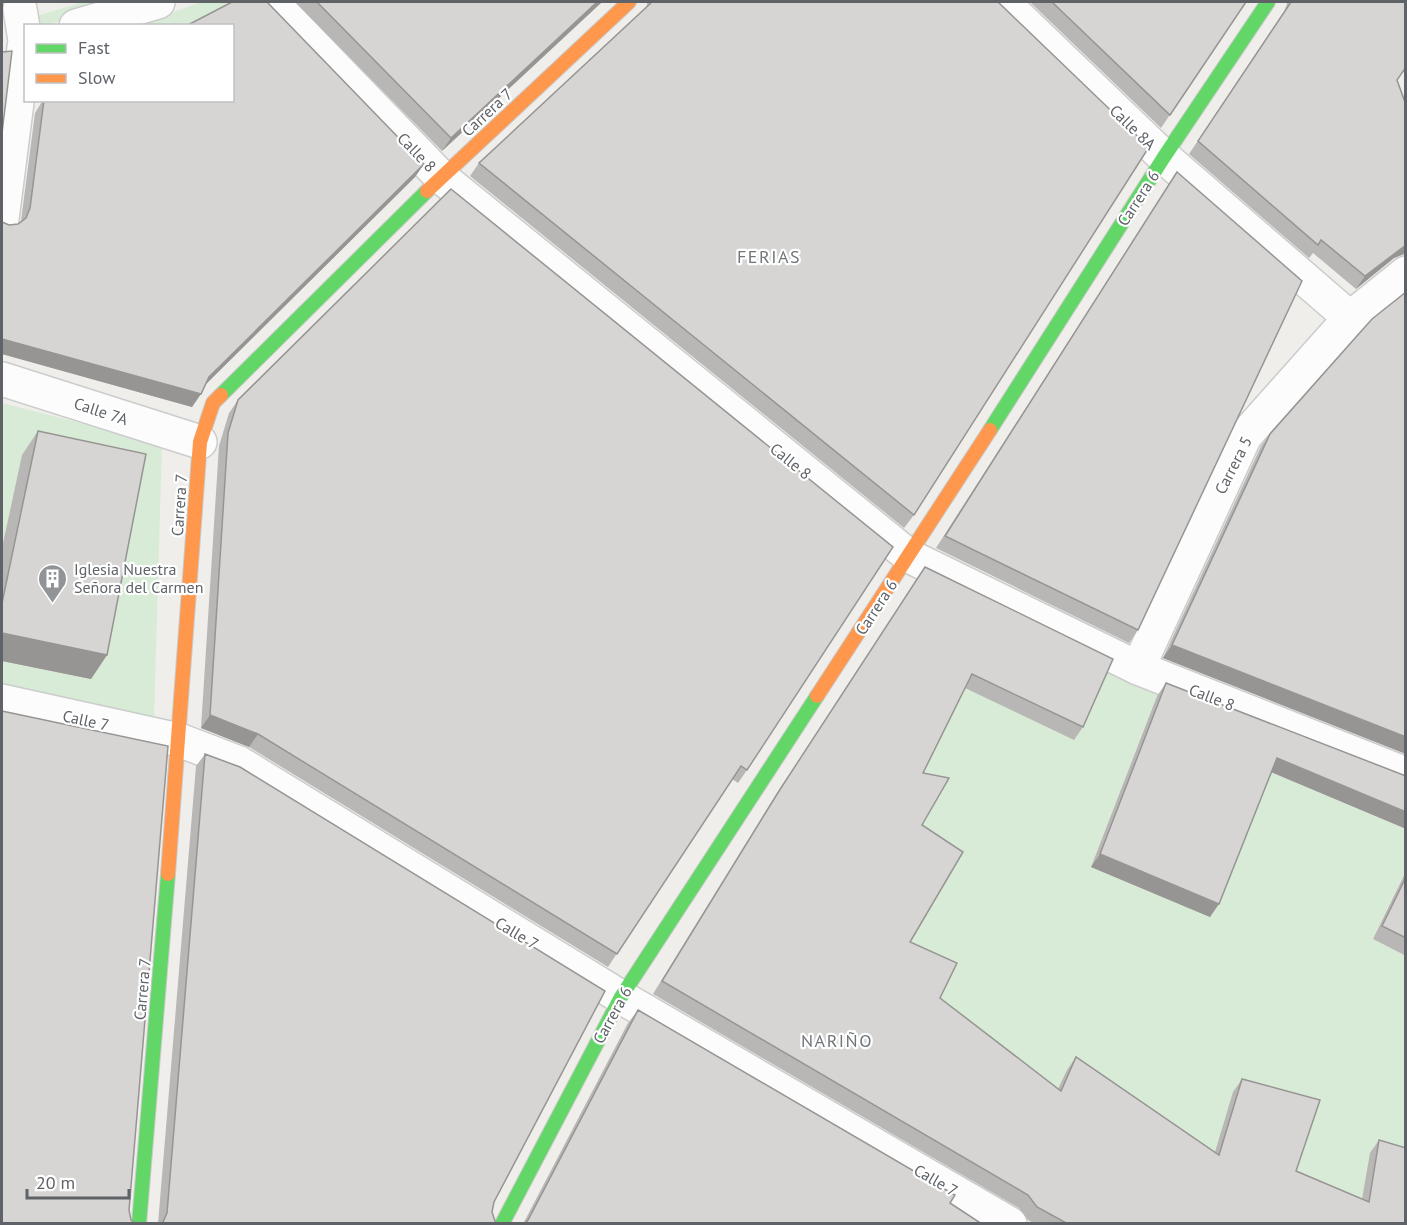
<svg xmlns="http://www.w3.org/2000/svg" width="1407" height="1225" font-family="'PT Sans',sans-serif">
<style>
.green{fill:#d8ebd6}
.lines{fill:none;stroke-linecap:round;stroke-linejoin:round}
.street-casing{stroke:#cbcccc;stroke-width:36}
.fast-casing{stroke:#cacacb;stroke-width:16}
.slow-casing{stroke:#cacacb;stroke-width:16}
.street{stroke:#fdfcfc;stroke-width:33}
.fast{stroke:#63d668;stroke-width:14}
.slow{stroke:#ff974d;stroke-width:14}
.wall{fill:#b8b7b5}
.shaded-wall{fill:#969594}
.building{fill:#d6d5d3;stroke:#969594;stroke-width:1.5}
.labels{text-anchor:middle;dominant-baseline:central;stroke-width:4.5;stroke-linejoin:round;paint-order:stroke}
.street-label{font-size:16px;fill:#5f6368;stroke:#fff}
.poi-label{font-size:16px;fill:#5f6368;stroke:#fff;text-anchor:start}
.neighbourhood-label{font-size:18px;letter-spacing:1.5px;fill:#70757a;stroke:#fff}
</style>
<rect width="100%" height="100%" fill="#efeeea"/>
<g class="green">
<path d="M83,2H125L46,25H32L30,18Z"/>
<path d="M201,2H248L202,25L135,26Z"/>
<path d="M2,403L162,444L154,719L2,686V661L91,679L2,548Z"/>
<path d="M1104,671L1157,695L1091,866L1268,771L1405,829V871L1373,939L1405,956V1164L1360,1215L1210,1168L1068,1070L1052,1104L970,1041L901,955L913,838L914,786L963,687Z"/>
</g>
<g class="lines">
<defs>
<g id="street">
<path d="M272,2L441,177L909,556L1138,668L1406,774"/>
<path d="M1003,2L1164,157L1350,318"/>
<path d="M76,26L158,2"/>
<path d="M2,219L25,40L20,9"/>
<path d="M2,379L200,442"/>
<path d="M1138,668L1245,436L1350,318L1406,273"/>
<path d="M2,701L179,740L239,763L621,997L1010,1224"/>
</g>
<g id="fast">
<path d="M221,395L427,191"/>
<path d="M990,430L1164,157L1268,2"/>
<path d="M139,1224L168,874"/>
<path d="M502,1224L621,997L817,696"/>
</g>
<g id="slow">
<path d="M427,191L629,2"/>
<path d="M817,696L990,430"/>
<path d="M168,874L200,442L213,403L221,395"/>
</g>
</defs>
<use href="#street" class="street-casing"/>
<use href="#fast" class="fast-casing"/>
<use href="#slow" class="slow-casing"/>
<use href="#street" class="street"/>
<use href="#fast" class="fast"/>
<use href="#slow" class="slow"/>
</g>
<g class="wall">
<path d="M295,2H602L442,151Z"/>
<path d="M647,2H998L914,515L904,528L470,176L479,163L647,7Z"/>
<path d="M1030,2H1246L1161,128Z"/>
<path d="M1286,2H1406L1397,80L1406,105V255L1404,254L1394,258L1356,289L1313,253L1309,258L1189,154L1284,12L1287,4Z"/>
<path d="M43,100L424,164L415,177L206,384L192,407L2,354V222L9,225L18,224L21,221L35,113Z"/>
<path d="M1177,172L1138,630L1129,643L936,548Z"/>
<path d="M1406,292V754L1163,658L1261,446L1270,434Z"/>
<path d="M238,400L747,770L738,783L732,779L608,967L249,747L201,728L219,446L229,413Z"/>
<path d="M38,431L107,655L91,679L2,661V548L22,455Z"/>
<path d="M925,567L1083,727L1074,740L965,688L923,773L922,825L910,942L940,998L1058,1089L1067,1070L1076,1057L1215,1152L1233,1092L1242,1079L1296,1171L1362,1199L1370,1153L1379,1140L1406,1224H1035L1028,1220L1019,1208L653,994L770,804Z"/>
<path d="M1166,683L1272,772L1210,917L1091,867L1157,696Z"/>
<path d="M205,754L494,1202L492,1212L495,1221L498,1224H158L196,766Z"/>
<path d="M1406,871V956L1373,939Z"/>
<path d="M638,1010L950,1203L982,1224H523L628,1023Z"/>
</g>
<g class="shaded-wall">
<path d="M597,2H602L442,151L451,138Z"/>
<path d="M424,164L415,177L200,390L209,377Z"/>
<path d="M1406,245V255L1404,254L1394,258L1356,289L1365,276Z"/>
<path d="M2,339L201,394L192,407L2,354Z"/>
<path d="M2,633L107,655L91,679L2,661Z"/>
<path d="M1172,645L1406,737V754L1163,658Z"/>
<path d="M210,715L258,734L249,747L201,728Z"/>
<path d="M1277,758L1406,812V829L1268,771Z"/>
<path d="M1100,854L1219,904L1210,917L1091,867Z"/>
</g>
<g class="building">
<path d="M232,2H267L424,164L209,377L201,394L2,339V222L9,225L18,224L26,218L30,208L44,100H232V26H186Z"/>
<path d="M317,2H597L451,138Z"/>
<path d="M652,2H998L1149,147L914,515L479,163Z"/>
<path d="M1052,2H1246L1170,115Z"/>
<path d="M1291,2H1406V67L1397,80L1406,105V245L1365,276L1321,240L1318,245L1198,141Z"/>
<path d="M12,51L2,133V52Z"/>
<path d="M1177,172L1302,281L1138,630L945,536Z"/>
<path d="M451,189L893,547L747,770L741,766L617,954L258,734L210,715L228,433L238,400Z"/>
<path d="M1406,292V737L1172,645L1270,434L1372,319Z"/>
<path d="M38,431L146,454L107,655L2,633V603Z"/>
<path d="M925,567L1113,659L1083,727L972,674L923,773L949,778L922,825L963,852L910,942L957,963L940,998L1061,1091L1076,1057L1219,1155L1242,1079L1320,1100L1296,1171L1369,1202L1379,1140L1406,1148V1224H1068L1037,1207L1028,1195L662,981L779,791Z"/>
<path d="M1166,683L1406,776V812L1277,758L1219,904L1100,854Z"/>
<path d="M2,711L168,746L129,1210L131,1220L135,1224H2Z"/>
<path d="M205,754L240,767L605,991L494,1202L492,1212L495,1221L498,1224H161L163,1222L167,1213Z"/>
<path d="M1406,877V938L1382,926Z"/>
<path d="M638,1010L955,1195L950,1203L982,1224H524L528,1220Z"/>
</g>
<defs>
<symbol id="building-pin" viewBox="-11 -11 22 30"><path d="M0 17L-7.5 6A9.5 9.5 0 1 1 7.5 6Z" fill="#919496" stroke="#fff"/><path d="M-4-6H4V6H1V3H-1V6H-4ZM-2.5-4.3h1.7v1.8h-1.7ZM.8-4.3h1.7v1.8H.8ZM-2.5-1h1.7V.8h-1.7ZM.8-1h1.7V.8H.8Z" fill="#fff"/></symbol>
</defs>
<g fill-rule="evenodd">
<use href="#building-pin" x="36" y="562" width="33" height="45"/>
</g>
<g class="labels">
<g class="street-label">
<text transform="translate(487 112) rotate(-43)">Carrera 7</text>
<text transform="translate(1133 127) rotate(44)">Calle 8A</text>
<text transform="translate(417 152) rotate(46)">Calle 8</text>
<text transform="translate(1138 198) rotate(-57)">Carrera 6</text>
<text transform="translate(101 411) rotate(18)">Calle 7A</text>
<text transform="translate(791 461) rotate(39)">Calle 8</text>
<text transform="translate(1233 465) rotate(-63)">Carrera 5</text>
<text transform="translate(179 505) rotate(-86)">Carrera 7</text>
<text transform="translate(876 607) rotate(-57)">Carrera 6</text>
<text transform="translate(1212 697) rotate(21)">Calle 8</text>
<text transform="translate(86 720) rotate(12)">Calle 7</text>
<text transform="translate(517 933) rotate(31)">Calle 7</text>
<text transform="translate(142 989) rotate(-85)">Carrera 7</text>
<text transform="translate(612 1015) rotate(-61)">Carrera 6</text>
<text transform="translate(936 1180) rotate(30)">Calle 7</text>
</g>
<g class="poi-label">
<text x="74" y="569">Iglesia Nuestra<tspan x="74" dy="18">Señora del Carmen</tspan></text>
</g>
<g class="neighbourhood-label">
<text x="769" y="256">FERIAS</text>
<text x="837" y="1040">NARIÑO</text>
</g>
</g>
<rect width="1407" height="1225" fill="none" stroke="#5f6368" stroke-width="6"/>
<rect x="24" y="24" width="210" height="78" fill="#ffffff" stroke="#bfc1c3" stroke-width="1.5"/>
<rect x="36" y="44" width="30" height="9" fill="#63d668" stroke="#bfc1c3" stroke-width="1.5"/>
<text x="78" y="54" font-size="18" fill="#5f6368">Fast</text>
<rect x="36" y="74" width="30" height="9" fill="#ff974d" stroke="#bfc1c3" stroke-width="1.5"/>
<text x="78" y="84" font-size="18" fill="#5f6368">Slow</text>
<path d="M27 1189v9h102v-9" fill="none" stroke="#5f6368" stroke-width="3"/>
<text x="36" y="1189" font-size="18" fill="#5f6368" stroke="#ffffff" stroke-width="4.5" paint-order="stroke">20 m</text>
</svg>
